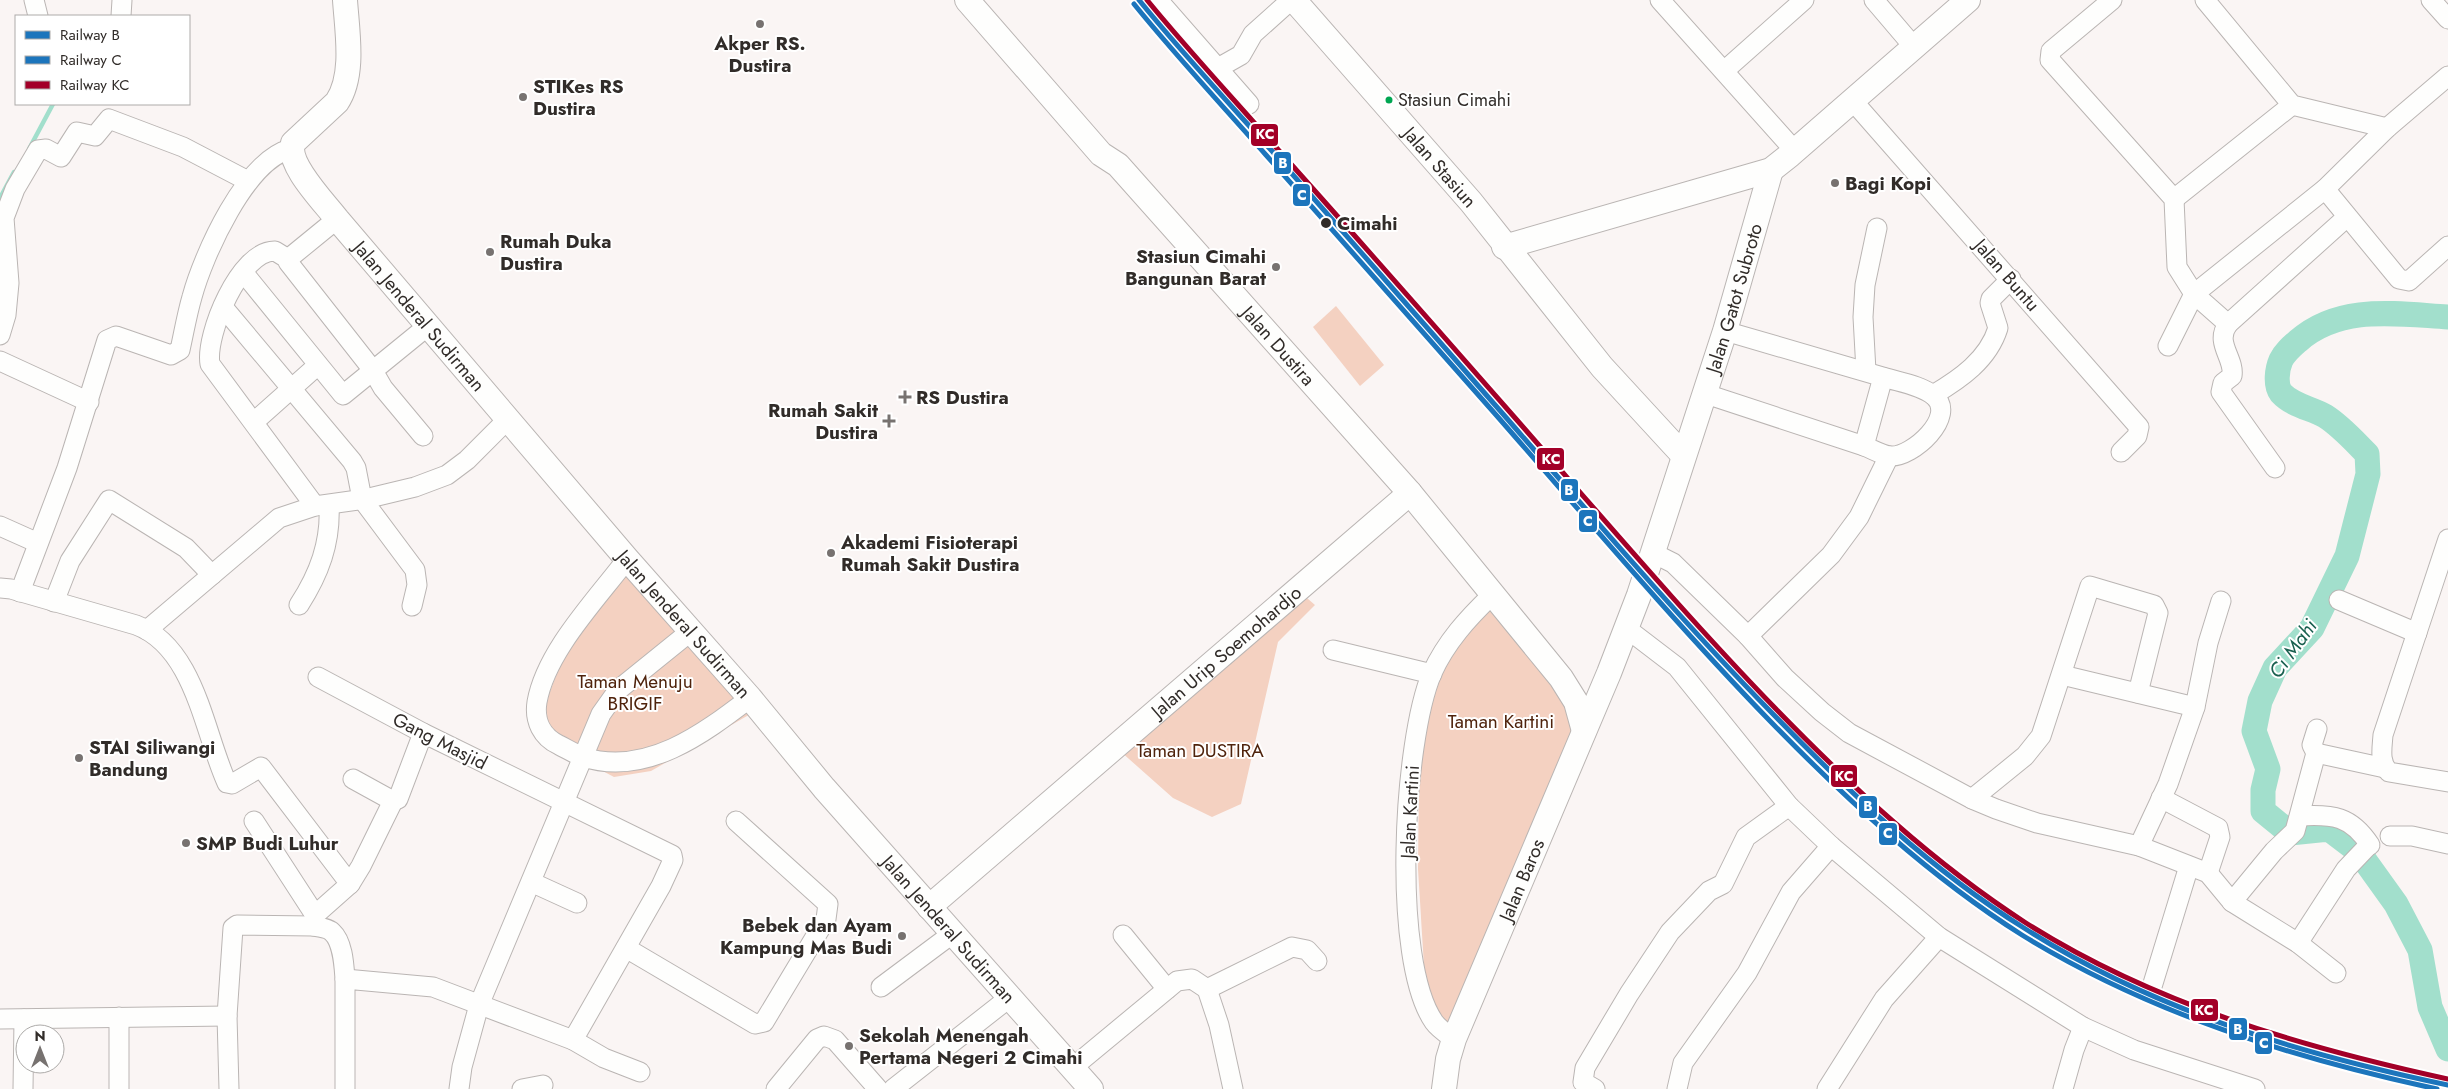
<svg xmlns="http://www.w3.org/2000/svg" width="2448" height="1089" font-family="Jost,sans-serif">
<style>
.green{fill:#f4d1c1}
.lines{fill:none;stroke-linecap:round;stroke-linejoin:round}
.stream{stroke:#a2dfcc;stroke-width:4.5}
.river{stroke:#a2dfcc;stroke-width:25}
.minor-casing{stroke:#bab5b3;stroke-width:21}
.major-casing{stroke:#bab5b3;stroke-width:26}
.minor{stroke:#fefefd;stroke-width:19}
.major{stroke:#fefefd;stroke-width:24}
.rail-1-casing{stroke:#fff;stroke-width:9}
.rail-2-casing{stroke:#fff;stroke-width:9}
.rail-3-casing{stroke:#fff;stroke-width:9}
.rail-1{stroke:#1c75bc;stroke-width:5}
.rail-2{stroke:#1c75bc;stroke-width:5}
.rail-3{stroke:#a30028;stroke-width:5}
.poi-dot{fill:#777270;stroke:#fff;stroke-width:2}
.bus-dot{fill:#00a651;stroke:#fff;stroke-width:2}
.stop-dot{fill:#312c29;stroke:#fff;stroke-width:2}
.labels{text-anchor:middle;dominant-baseline:central;stroke-width:4;stroke-linejoin:round;paint-order:stroke}
.bus-label{font-size:18px;fill:#312c29;stroke:#fff;text-anchor:start}
.poi-label{font-size:19px;font-weight:bold;fill:#312c29;stroke:#fff;text-anchor:start}
.street-label{font-size:19px;fill:#312c29;stroke:#fff}
.stop-label{font-size:19px;font-weight:bold;fill:#312c29;stroke:#fff;text-anchor:start}
.park-label{font-size:19px;fill:#4f230c;stroke:#fff}
.water-label{font-size:20px;font-style:italic;fill:#19604f;stroke:#fff}
.line-badge{stroke:#fff;stroke-width:2}
.badge-label{font-size:14px;text-anchor:middle;font-weight:bold;fill:#fff}
</style>
<rect width="100%" height="100%" fill="#faf5f4"/>
<g class="green">
<path d="M1336,306L1384,365L1360,386L1313,327Z"/>
<path d="M631,568L754,712L651,771L614,777L542,739L541,715L559,668L590,615Z"/>
<path d="M1300,592L1315,605L1278,642L1241,804L1212,817L1173,798L1120,751Z"/>
<path d="M1492,607L1574,708L1571,738L1451,1030L1432,1003L1424,966L1418,869L1419,769L1428,720L1441,669L1455,642Z"/>
</g>
<g class="lines">
<g class="stream">
<path d="M29,149L53,104"/>
<path d="M0,198L14,172"/>
</g>
<path class="river" d="M2448,317C2397,314 2340,304 2298,341C2291,347 2285,352 2281,360C2277,369 2275,385 2281,393C2293,406 2311,408 2325,416C2341,426 2354,441 2367,454L2368,474L2347,556L2312,628L2275,668L2260,701L2254,731L2268,769L2263,790V811L2290,833L2329,829L2358,851L2396,904L2420,950L2430,1007L2448,1049"/>
<defs>
<g id="minor">
<path d="M34,0L38,16"/>
<path d="M1158,0L1249,104"/>
<path d="M1660,0L1795,151"/>
<path d="M1874,0L1914,47"/>
<path d="M2112,0L2051,51L2050,60L2174,199L2177,267L2194,294L2228,324C2214,343 2235,358 2232,376L2223,383L2221,392L2275,468"/>
<path d="M2205,0L2292,105L2387,128"/>
<path d="M2431,0L2448,19"/>
<path d="M121,16L122,0"/>
<path d="M1218,68L1241,55L1253,34L1291,0"/>
<path d="M1724,71L1804,0"/>
<path d="M1852,100L2139,427L2137,436L2121,452"/>
<path d="M2325,189L2399,279L2409,281L2448,246"/>
<path d="M2174,199L2292,105"/>
<path d="M288,259L337,219"/>
<path d="M243,272L343,395L429,325"/>
<path d="M223,307L352,461L356,468L362,499L415,570L417,585L412,606"/>
<path d="M2228,324L2347,217"/>
<path d="M1725,331L1883,377L1864,446C1872,449 1882,455 1890,456C1912,458 1958,416 1934,396C1921,385 1898,382 1883,377"/>
<path d="M0,335L6,315L9,283L4,218L15,189L38,150L46,149L61,157L77,132L95,136L109,119L183,147L248,181"/>
<path d="M2168,346L2194,294L2325,189L2387,128L2448,76"/>
<path d="M0,361L89,402"/>
<path d="M1866,371L1863,317L1865,285L1877,228"/>
<path d="M1703,393L1864,446"/>
<path d="M1933,395C1960,379 1988,360 1998,328L1990,303L1991,299L2011,279"/>
<path d="M254,422L318,365"/>
<path d="M315,506L210,364C205,335 240,250 275,251L288,259V262L372,369L383,388L423,436"/>
<path d="M0,526L38,543"/>
<path d="M2448,539L2383,735C2382,749 2379,762 2389,772L2448,782"/>
<path d="M1653,553L1673,563L1748,636L1785,678L1822,712L1849,733L1972,799L1996,809L2037,823L2139,846L2208,873L2232,902L2298,943L2336,973"/>
<path d="M627,559C597,599 546,651 537,702C534,721 542,737 559,745C567,749 575,754 583,757C646,777 703,734 750,698"/>
<path d="M0,588L11,589L136,625C195,647 204,733 227,783L232,784L261,767L350,884L315,915L313,926C319,927 328,928 332,932C343,942 344,965 345,979"/>
<path d="M20,592L67,468L107,340L116,336L171,355L180,350C184,332 187,314 192,297C203,256 246,159 291,149"/>
<path d="M2339,600L2417,633"/>
<path d="M54,602L70,561L109,500L186,548L212,575"/>
<path d="M299,605C319,574 331,543 329,505"/>
<path d="M1626,628L1677,667L1789,806L1831,846L1939,937L2083,1027L2134,1050L2255,1089"/>
<path d="M147,630L279,518L315,506L365,499L415,487L447,475L467,460L508,419"/>
<path d="M1748,636L1831,555L1859,517L1889,456"/>
<path d="M1333,650L1432,674"/>
<path d="M2062,675L2195,707"/>
<path d="M318,677L423,733L672,855L673,860L661,886L573,1040"/>
<path d="M2316,753L2385,768"/>
<path d="M353,779L393,801L398,799L423,733"/>
<path d="M2161,798L2218,828L2220,837L2208,873"/>
<path d="M1972,799L2025,756L2041,736L2090,586L2154,605L2158,613L2138,693"/>
<path d="M2300,816C2333,814 2351,816 2370,845"/>
<path d="M254,821L315,915"/>
<path d="M2390,836H2412L2448,844"/>
<path d="M2139,846L2168,784L2195,707L2208,643L2221,601"/>
<path d="M531,882L577,903"/>
<path d="M350,884L361,866L393,801"/>
<path d="M2232,902L2274,851L2295,831L2316,753L2312,745L2317,729"/>
<path d="M1123,935L1167,989"/>
<path d="M2298,943L2346,869L2367,847"/>
<path d="M626,948L755,1024L764,1022L826,919L828,904L736,821"/>
<path d="M881,987L952,934"/>
<path d="M1207,989L1292,947L1307,950L1317,961"/>
<path d="M2151,990L2189,866"/>
<path d="M0,1019L227,1016"/>
<path d="M1454,1039C1447,1034 1439,1029 1434,1022C1391,960 1403,741 1432,673C1446,642 1468,618 1492,595"/>
<path d="M1072,1068L1177,981L1192,979L1207,989L1219,1025L1233,1089"/>
<path d="M23,1089L24,1019"/>
<path d="M119,1089V1017"/>
<path d="M229,1089L227,1016L233,928L237,925L313,926"/>
<path d="M345,1089V979L433,987L573,1040L604,1058L640,1072"/>
<path d="M459,1089L462,1067L479,1005L601,714L618,690L691,631"/>
<path d="M522,1089L543,1085"/>
<path d="M776,1089L817,1039L824,1036L835,1040L878,1089"/>
<path d="M893,1089L1009,998"/>
<path d="M1595,1089L1583,1082L1585,1068L1629,994L1670,932L1709,891L1723,884L1746,837L1789,806"/>
<path d="M1677,1089L1683,1063L1747,973L1791,892L1831,846"/>
<path d="M1827,1089L1884,999L1939,937"/>
<path d="M2063,1089L2074,1050L2083,1027"/>
</g>
<g id="major">
<path id="s1" d="M345,0C347,31 355,75 337,102L293,143C286,164 324,202 337,219L627,559L750,698L824,788L1091,1089"/>
<path id="s2" d="M967,0L1101,154L1118,165L1410,493L1561,678L1576,702L1584,731"/>
<path id="s3" d="M1294,0L1471,202L1602,367L1683,455"/>
<path d="M1504,247L1771,170L1790,155L1968,0"/>
<path id="s4" d="M929,907L1410,493"/>
<path id="s5" d="M1444,1089L1448,1059L1454,1039L1609,673L1639,595L1725,331L1771,170"/>
</g>
</defs>
<use href="#minor" class="minor-casing"/>
<use href="#major" class="major-casing"/>
<use href="#minor" class="minor"/>
<use href="#major" class="major"/>
<defs>
<path id="rail-1" d="M1139,0C1181,52 1227,101 1272,151C1349,239 1426,326 1503,414C1591,515 1678,617 1772,713C1849,792 1930,869 2024,928C2152,1010 2300,1054 2448,1085"/>
<path id="rail-2" d="M1134,4C1176,56 1222,105 1266,155C1343,242 1420,329 1497,416C1587,519 1675,623 1770,721C1847,800 1929,876 2022,935C2149,1013 2292,1058 2437,1089"/>
<path id="rail-3" d="M1147,0C1187,49 1231,96 1273,144C1352,232 1431,322 1509,411C1597,511 1683,613 1776,709C1852,787 1933,863 2026,923C2154,1004 2301,1047 2448,1079"/>
</defs>
<use href="#rail-1" class="rail-1-casing"/>
<use href="#rail-2" class="rail-2-casing"/>
<use href="#rail-3" class="rail-3-casing"/>
<use href="#rail-1" class="rail-1"/>
<use href="#rail-2" class="rail-2"/>
<use href="#rail-3" class="rail-3"/>
</g>
<g class="poi-dot">
<circle cx="760" cy="24" r="5"/>
<circle cx="523" cy="97" r="5"/>
<circle cx="1835" cy="183" r="5"/>
<circle cx="490" cy="252" r="5"/>
<circle cx="1276" cy="267" r="5"/>
<path d="M902.5 389.5h5v5h5v5h-5v5h-5v-5h-5v-5h5z"/>
<path d="M886.5 413.5h5v5h5v5h-5v5h-5v-5h-5v-5h5z"/>
<circle cx="831" cy="553" r="5"/>
<circle cx="79" cy="758" r="5"/>
<circle cx="186" cy="843" r="5"/>
<circle cx="902" cy="936" r="5"/>
<circle cx="849" cy="1046" r="5"/>
</g>
<circle class="bus-dot" cx="1389" cy="100" r="4.5"/>
<circle class="stop-dot" cx="1326" cy="223" r="6"/>
<g class="labels">
<g class="bus-label">
<text x="1398" y="100">Stasiun Cimahi</text>
</g>
<g class="poi-label">
<text x="760" y="43" text-anchor="middle">Akper RS.<tspan x="760" dy="22">Dustira</tspan></text>
<text x="533" y="86">STIKes RS<tspan x="533" dy="22">Dustira</tspan></text>
<text x="1845" y="183">Bagi Kopi</text>
<text x="500" y="241">Rumah Duka<tspan x="500" dy="22">Dustira</tspan></text>
<text x="1266" y="256" text-anchor="end">Stasiun Cimahi<tspan x="1266" dy="22">Bangunan Barat</tspan></text>
<text x="916" y="397">RS Dustira</text>
<text x="878" y="410" text-anchor="end">Rumah Sakit<tspan x="878" dy="22">Dustira</tspan></text>
<text x="841" y="542">Akademi Fisioterapi<tspan x="841" dy="22">Rumah Sakit Dustira</tspan></text>
<text x="89" y="747">STAI Siliwangi<tspan x="89" dy="22">Bandung</tspan></text>
<text x="196" y="843">SMP Budi Luhur</text>
<text x="892" y="925" text-anchor="end">Bebek dan Ayam<tspan x="892" dy="22">Kampung Mas Budi</tspan></text>
<text x="859" y="1035">Sekolah Menengah<tspan x="859" dy="22">Pertama Negeri 2 Cimahi</tspan></text>
</g>
<g class="street-label">
<text stroke="none"><textPath href="#s3" startOffset="222">Jalan Stasiun</textPath></text>
<text transform="translate(2007 275) rotate(49)">Jalan Buntu</text>
<text stroke="none"><textPath href="#s5" startOffset="844">Jalan Gatot Subroto</textPath></text>
<text stroke="none"><textPath href="#s1" startOffset="382">Jalan Jenderal Sudirman</textPath></text>
<text stroke="none"><textPath href="#s2" startOffset="466">Jalan Dustira</textPath></text>
<text stroke="none"><textPath href="#s1" startOffset="788">Jalan Jenderal Sudirman</textPath></text>
<text stroke="none"><textPath href="#s4" startOffset="392">Jalan Urip Soemohardjo</textPath></text>
<text transform="translate(440 741) rotate(27)">Gang Masjid</text>
<text transform="translate(1410 812) rotate(-87)">Jalan Kartini</text>
<text stroke="none"><textPath href="#s5" startOffset="224">Jalan Baros</textPath></text>
<text stroke="none"><textPath href="#s1" startOffset="1192">Jalan Jenderal Sudirman</textPath></text>
</g>
<g class="stop-label">
<text x="1337" y="223">Cimahi</text>
</g>
<g class="park-label">
<text x="635" y="681">Taman Menuju<tspan x="635" dy="22">BRIGIF</tspan></text>
<text x="1501" y="721">Taman Kartini</text>
<text x="1200" y="750">Taman DUSTIRA</text>
</g>
<g class="water-label">
<text transform="translate(2293 649) rotate(-54)">Ci Mahi</text>
</g>
</g>
<g class="line-badge">
<rect x="1250" y="123" width="29" height="24" rx="5" fill="#a30028"/>
<rect x="1273" y="151" width="19" height="24" rx="5" fill="#1c75bc"/>
<rect x="1292" y="183" width="19" height="24" rx="5" fill="#1c75bc"/>
<rect x="1536" y="447" width="29" height="24" rx="5" fill="#a30028"/>
<rect x="1560" y="478" width="19" height="24" rx="5" fill="#1c75bc"/>
<rect x="1578" y="509" width="20" height="24" rx="5" fill="#1c75bc"/>
<rect x="1830" y="764" width="28" height="24" rx="5" fill="#a30028"/>
<rect x="1858" y="795" width="20" height="24" rx="5" fill="#1c75bc"/>
<rect x="1878" y="822" width="20" height="24" rx="5" fill="#1c75bc"/>
<rect x="2190" y="998" width="29" height="24" rx="5" fill="#a30028"/>
<rect x="2228" y="1017" width="20" height="24" rx="5" fill="#1c75bc"/>
<rect x="2254" y="1031" width="19" height="24" rx="5" fill="#1c75bc"/>
</g>
<g class="badge-label">
<text x="1265" y="139">KC</text>
<text x="1283" y="168">B</text>
<text x="1302" y="200">C</text>
<text x="1551" y="464">KC</text>
<text x="1569" y="495">B</text>
<text x="1588" y="526">C</text>
<text x="1844" y="781">KC</text>
<text x="1868" y="811">B</text>
<text x="1888" y="838">C</text>
<text x="2204" y="1015">KC</text>
<text x="2238" y="1034">B</text>
<text x="2264" y="1048">C</text>
</g>
<rect x="15" y="15" width="175" height="90" fill="#ffffff" stroke="#adaba9"/>
<rect x="25" y="31" width="25" height="8" fill="#1c75bc" stroke="#adaba9"/>
<text x="60" y="40" font-size="15" fill="#312c29">Railway B</text>
<rect x="25" y="56" width="25" height="8" fill="#1c75bc" stroke="#adaba9"/>
<text x="60" y="65" font-size="15" fill="#312c29">Railway C</text>
<rect x="25" y="81" width="25" height="8" fill="#a30028" stroke="#adaba9"/>
<text x="60" y="90" font-size="15" fill="#312c29">Railway KC</text>
<g transform="translate(40 1049)"><circle r="24" fill="#ffffff" stroke="#adaba9"/>
<path d="M0-4L9 19L0 12L-9 19Z" fill="#777270"/>
<text y="-8" font-size="14" font-weight="bold" text-anchor="middle" fill="#312c29">N</text>
</g>
</svg>
